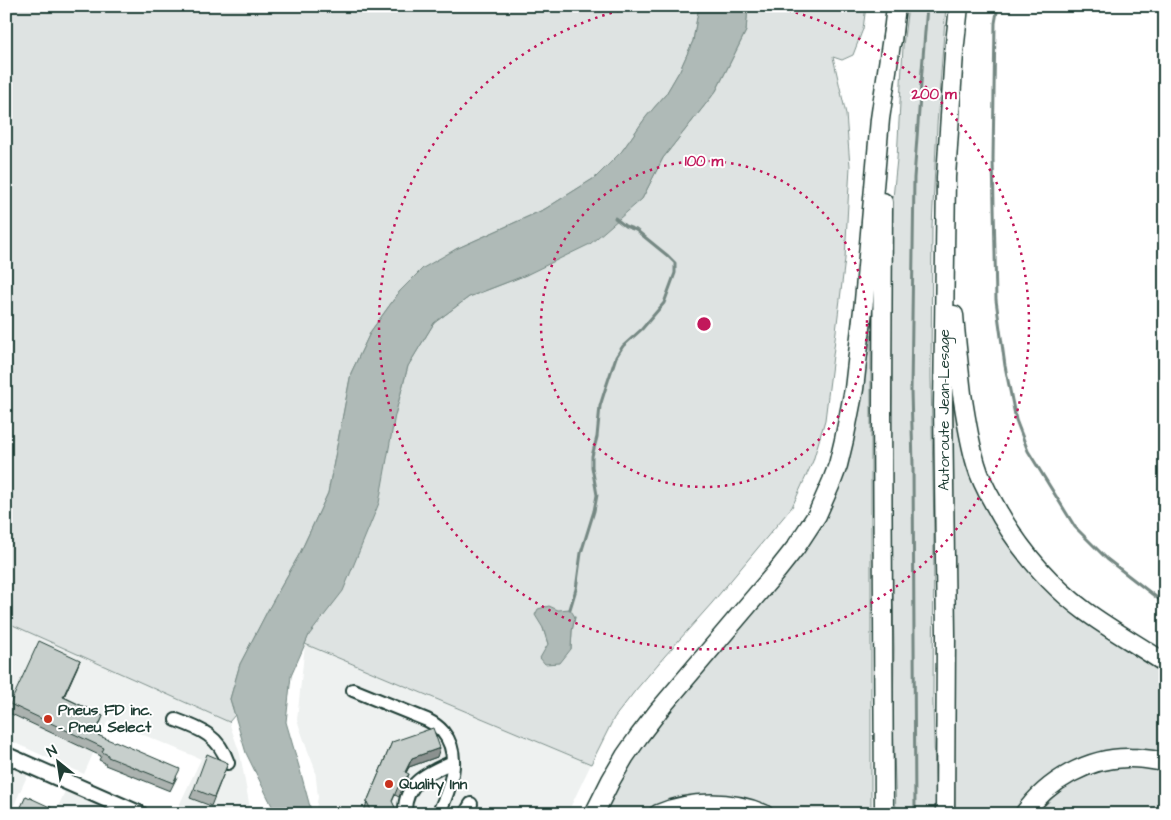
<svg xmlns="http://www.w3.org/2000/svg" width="1171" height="820" font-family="'Architects Daughter',sans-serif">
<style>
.built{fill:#eef1f0}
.green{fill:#dee3e2;stroke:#7e908b;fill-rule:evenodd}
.water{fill:#afbab7;stroke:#758883}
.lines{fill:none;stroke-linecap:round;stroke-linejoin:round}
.stream{stroke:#758883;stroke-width:3}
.minor-casing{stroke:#1f3d34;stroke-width:16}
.major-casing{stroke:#1f3d34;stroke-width:19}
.highway-casing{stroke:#1f3d34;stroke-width:21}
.minor{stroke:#fff;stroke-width:12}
.major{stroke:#fff;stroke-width:15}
.highway{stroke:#fff;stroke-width:18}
.wall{fill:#abb2af;stroke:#1f3d34}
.shaded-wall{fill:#8b918f;stroke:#1f3d34}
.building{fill:#c7cfcc;stroke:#1f3d34}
.ring{fill:none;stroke:#c2185b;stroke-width:2.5;stroke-dasharray:2.5 5}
.poi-dot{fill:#c8321e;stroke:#fff;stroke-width:2}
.labels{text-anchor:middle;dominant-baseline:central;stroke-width:4;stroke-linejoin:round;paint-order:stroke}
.street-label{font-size:15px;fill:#1f3d34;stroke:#fff}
.poi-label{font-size:15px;font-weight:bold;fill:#1f3d34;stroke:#fff;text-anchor:start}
.centre{fill:#c2185b;stroke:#fff;stroke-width:2.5}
.ring-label{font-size:15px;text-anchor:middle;font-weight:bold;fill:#c2185b;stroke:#fff;stroke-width:4;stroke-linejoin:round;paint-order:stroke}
</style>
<rect width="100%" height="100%" fill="#fff"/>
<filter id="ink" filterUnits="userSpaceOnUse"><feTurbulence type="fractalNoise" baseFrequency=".02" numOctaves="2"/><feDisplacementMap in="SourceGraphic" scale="10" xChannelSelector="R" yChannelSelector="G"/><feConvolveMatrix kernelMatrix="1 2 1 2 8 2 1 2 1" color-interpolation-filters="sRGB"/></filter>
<g filter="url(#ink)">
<g class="built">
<path d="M6,622L229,722L240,754L251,814H175L201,759L108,720L84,774L6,739Z"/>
<path d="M305,644L591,764L567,814H315L318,797L315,769L306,746L297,720Z"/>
<path d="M6,764L28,774L10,814H6Z"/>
<path d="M65,791L111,811L118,814H55Z"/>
</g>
<g class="green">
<path d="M6,6H699L693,41L680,70L666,94L646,117L622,151L596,177L545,209L456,249L400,291L371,331L351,373L328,493L300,553L268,610L240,664L230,699L235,715L229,722L6,622Z"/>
<path d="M748,6H866L863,29L853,55L842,60L833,57L846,114L850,166L845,259L825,420L813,461L792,507L712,603L664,657L635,691L614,718L591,764L305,644L395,415L408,366L434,323L469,297L526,275L642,199L663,158L716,91L746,31ZM575,617L572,631L571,649L548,644L543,628Z"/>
<path d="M908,6H946L937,125L932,227L931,377L934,531L933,702L936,814H896L893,721L894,648L892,553L891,447L892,398L891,272L893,198L897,159L903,46Z"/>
<path d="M867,334L871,335V814H776L756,805L654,809L644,814H602L620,779L657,724L809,542Z"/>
<path d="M953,398H958L981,497L998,530L1024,565L1048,589L1165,671V755L1122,752L1016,814H955Z"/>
<path d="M1132,766L1152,768L1165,771V814H1037C1067,780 1088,772 1132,766Z"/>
</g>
<g class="water">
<path d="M699,6H748L746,31L716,91L663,158L642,199L590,244L526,275L469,297L434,323L408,366L395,415L379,503L343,591L309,635L291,676L286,722L300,770L312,814H276L246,753L230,699L240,664L268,610L300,553L328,493L351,373L371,331L400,291L423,268L456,249L545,209L596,177L622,151L646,117L666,94L680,70L693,41Z"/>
<path d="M549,606L558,610L570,609L575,617L572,631L571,649L560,663L545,664L540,658L548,644L543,628L535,615L538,609Z"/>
</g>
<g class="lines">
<g class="stream">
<path d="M998,6L995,23L993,159L996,300L1005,366L1016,420L1028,451L1075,527L1107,559L1165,604"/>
<path d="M570,609L576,589L581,553L594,511L597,495L592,467V456L597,437L600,406L605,390L616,357L623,346L642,329L664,303L675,273V263L668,256L636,230L625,226L615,218"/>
<path d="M915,814L913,465L911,391L914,178L922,70L927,6"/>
</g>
<defs>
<g id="minor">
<path d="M353,690L427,720C433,723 438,726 443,732C462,755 450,790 438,814"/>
<path d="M176,720C201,729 219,736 228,763"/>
<path d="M405,814C403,783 429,772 453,762"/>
<path d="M465,814L471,804"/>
</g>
<path id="major" d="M6,755L140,814"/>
<g id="highway">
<path d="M892,41L896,6"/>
<path d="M883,202L882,406L884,814"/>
<path d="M954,315C956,341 959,367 962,394C966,418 969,441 976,464C980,478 986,490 993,502C1016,545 1046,582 1085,611C1111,630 1138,645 1165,663"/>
<path d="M594,814L611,780L625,756L639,736L659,710L777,571L796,547L817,515L832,481L838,465L844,440L854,389L864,301L880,119L893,30"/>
<path d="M658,814C690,800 732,800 764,814"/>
<path d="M945,814L946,635L943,406L946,177L954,53L959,6"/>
<path d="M1024,814C1047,781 1089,757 1130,758C1142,758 1153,760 1165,762"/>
</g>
</defs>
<use href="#minor" class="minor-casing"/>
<use href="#major" class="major-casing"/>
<use href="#highway" class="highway-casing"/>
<use href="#minor" class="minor"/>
<use href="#major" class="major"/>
<use href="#highway" class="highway"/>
</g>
<g class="wall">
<path d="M80,660L64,697L103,716L96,734L177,777L170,791L105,765V763L99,760L101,756L7,712L10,704Z"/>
<path d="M392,742L437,757L409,767L406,772V783L402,789L399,797L395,795L392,802L398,814H365L364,811L367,802Z"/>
<path d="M228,763L211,806L190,798L194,789Z"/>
<path d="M26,796L50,814H19Z"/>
</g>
<g class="shaded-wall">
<path d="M80,660L77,668L60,705L63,697Z"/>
<path d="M440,748L437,757L409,767L402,781L412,758Z"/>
<path d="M409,774L406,783L401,790L404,781Z"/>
</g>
<g class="building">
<path d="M39,641L80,660L63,697L103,716L95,734L114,742L115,741L180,769L173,783L108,757V755L102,752L104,748L10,704Z"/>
<path d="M433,728L440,748L412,758L405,772L409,774L404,781L402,788L398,787L392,801L398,814H373L367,802L392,742Z"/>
<path d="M207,754L228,763L214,797L194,789Z"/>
<path d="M6,793L10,795L6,804Z"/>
<path d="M26,796L52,808L50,814H30L20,809Z"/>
<path d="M487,810L516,812L515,814H487Z"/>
</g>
</g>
<g class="ring">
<circle cx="704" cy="324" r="163"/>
<path d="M774 7A325 325 0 1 1 634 7"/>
</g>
<g class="poi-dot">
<circle cx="48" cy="719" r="5"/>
<circle cx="389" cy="784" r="5"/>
</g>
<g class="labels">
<g class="street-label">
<text transform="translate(944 410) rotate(-90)">Autoroute Jean-Lesage</text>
</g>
<g class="poi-label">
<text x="58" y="710">Pneus FD inc.<tspan x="58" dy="17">- Pneu Select</tspan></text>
<text x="399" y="784">Quality Inn</text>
</g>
</g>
<circle cx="704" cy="324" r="8" class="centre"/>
<g class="ring-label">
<text x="934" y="99">200 m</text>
<text x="704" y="166">100 m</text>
</g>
<rect width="1171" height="820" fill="none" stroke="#fff" stroke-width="25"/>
<rect x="12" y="12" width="1146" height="795" fill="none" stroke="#1f3d34" stroke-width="2" filter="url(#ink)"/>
<g transform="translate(58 762) rotate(330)" stroke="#ffffff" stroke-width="4" paint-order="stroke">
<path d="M0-4L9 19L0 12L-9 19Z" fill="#1f3d34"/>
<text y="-8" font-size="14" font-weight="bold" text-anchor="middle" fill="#1f3d34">N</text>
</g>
</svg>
